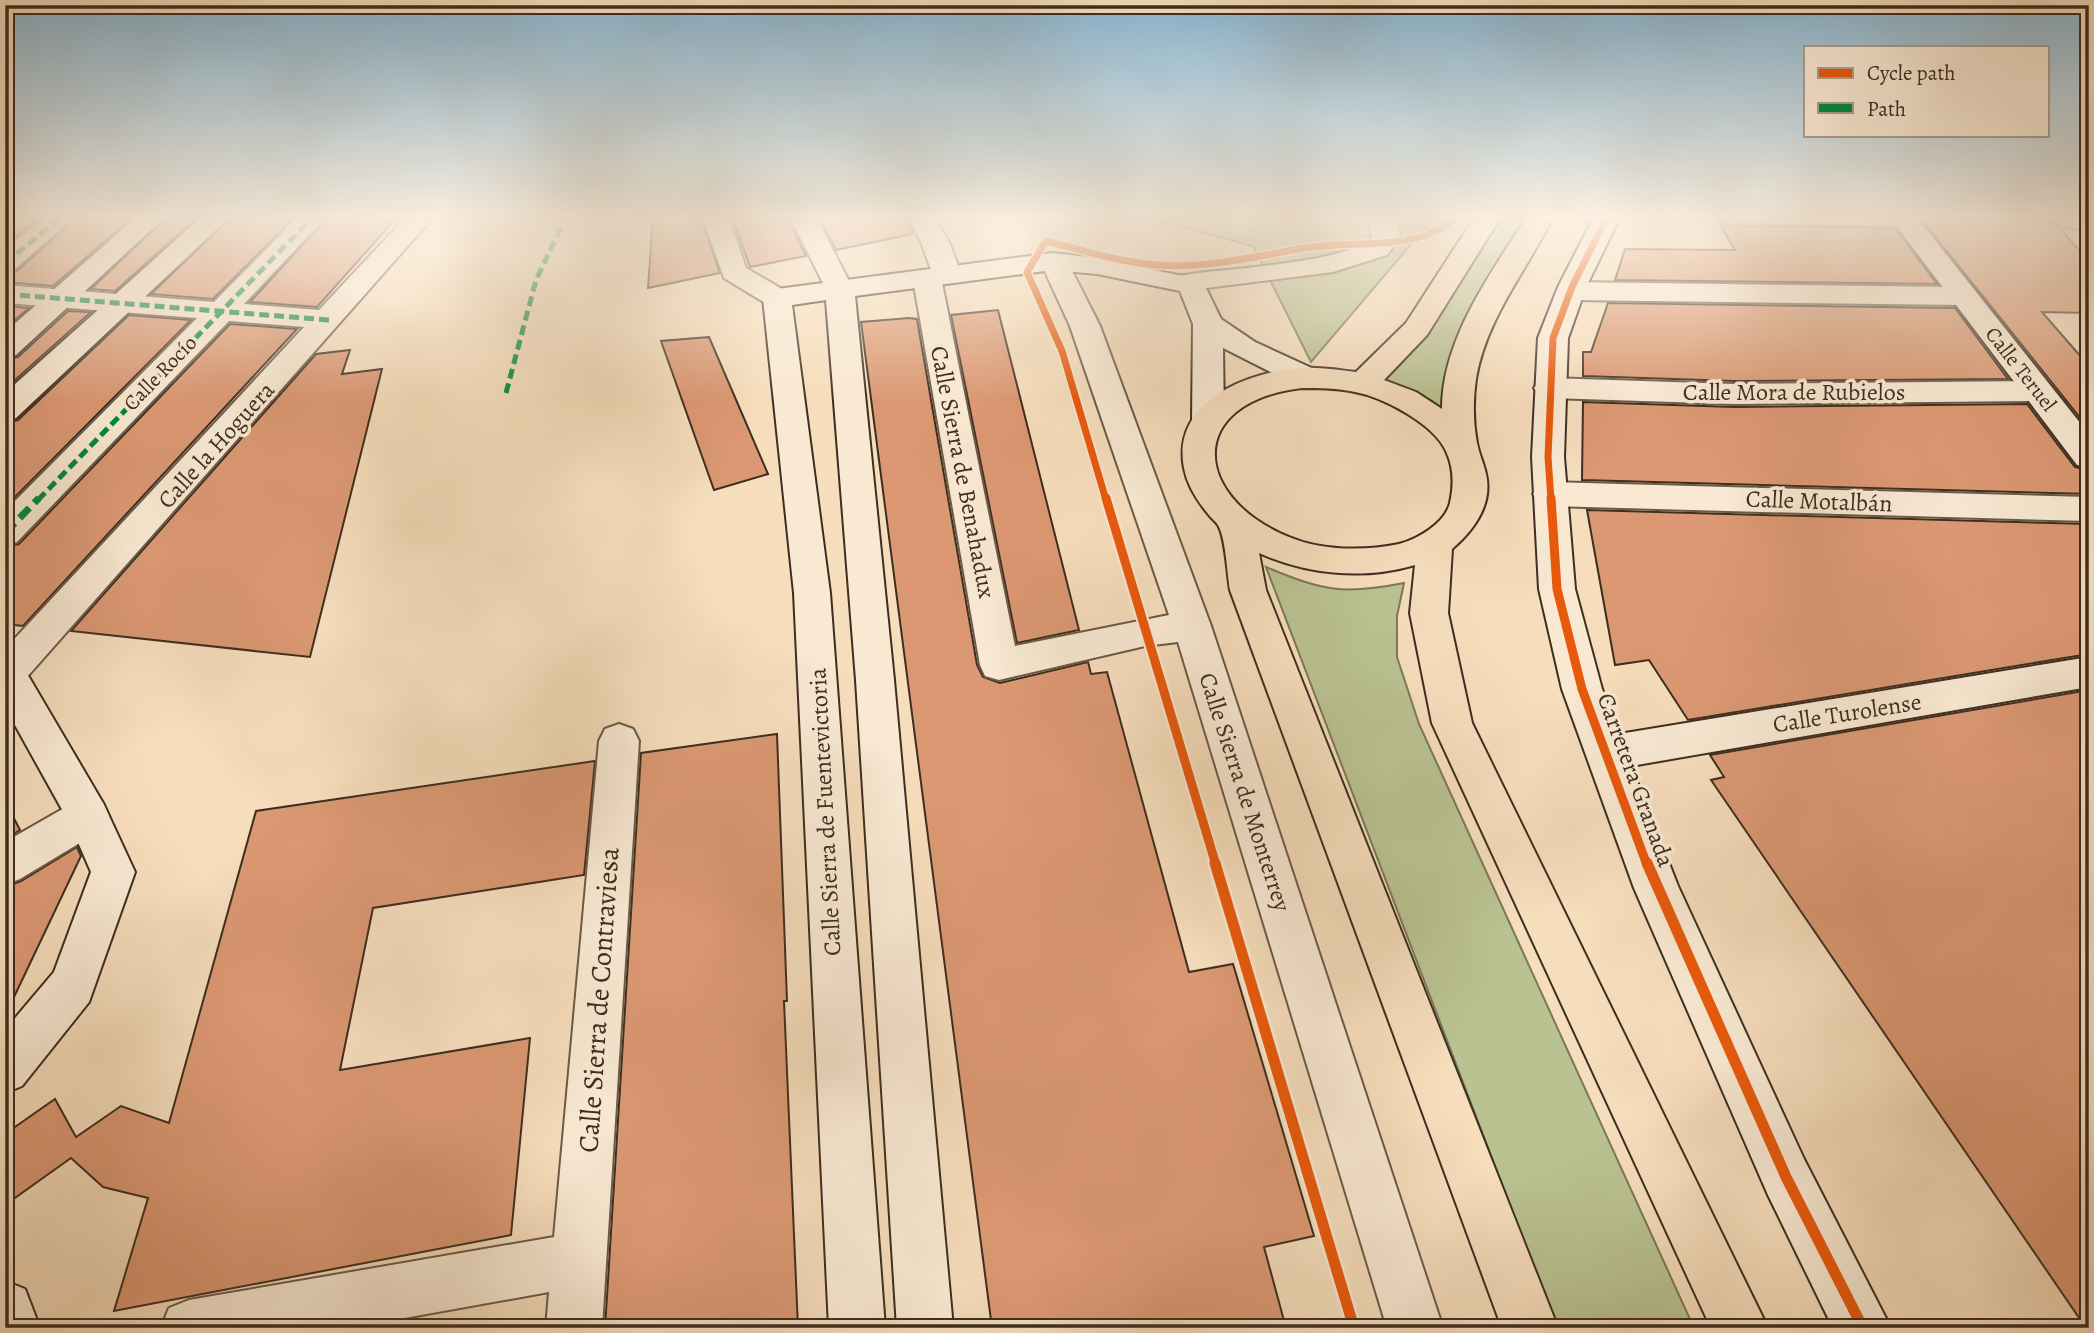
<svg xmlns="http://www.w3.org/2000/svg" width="2094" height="1333" font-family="Alegreya,serif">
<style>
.green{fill:#bac292;stroke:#7b785a;stroke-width:2}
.building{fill:#db9873;stroke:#3c2e21;stroke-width:2}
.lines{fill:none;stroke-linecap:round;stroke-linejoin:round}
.street-casing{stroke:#6a5a48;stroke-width:4}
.secondary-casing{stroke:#3c2e21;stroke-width:4}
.primary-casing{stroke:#3c2e21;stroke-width:4}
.street{fill:#f9e9d3;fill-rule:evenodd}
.secondary{fill:#f9e9d3;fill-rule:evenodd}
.primary{fill:#f6ddbc;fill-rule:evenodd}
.quiet-far1{stroke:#00873e;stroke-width:5;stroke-dasharray:10 5;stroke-linecap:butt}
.quiet{stroke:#00873e;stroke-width:7;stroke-dasharray:14 7;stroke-linecap:butt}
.cycleway-far2-casing{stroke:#f9e9d3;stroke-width:10}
.cycleway-far1-casing{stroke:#f9e9d3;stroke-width:13}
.cycleway-casing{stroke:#f9e9d3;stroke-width:16}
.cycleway-far2{stroke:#e8590c;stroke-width:7}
.cycleway-far1{stroke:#e8590c;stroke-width:9}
.cycleway{stroke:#e8590c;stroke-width:11}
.labels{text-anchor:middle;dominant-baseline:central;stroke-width:7;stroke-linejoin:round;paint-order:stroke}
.far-street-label{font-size:21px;fill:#3c2e21;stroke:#f9e9d3}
.street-label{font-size:24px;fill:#3c2e21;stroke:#f9e9d3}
.near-street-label{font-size:28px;fill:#3c2e21;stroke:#f9e9d3}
</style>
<rect width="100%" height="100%" fill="#f6ddbc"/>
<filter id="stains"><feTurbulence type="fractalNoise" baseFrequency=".00286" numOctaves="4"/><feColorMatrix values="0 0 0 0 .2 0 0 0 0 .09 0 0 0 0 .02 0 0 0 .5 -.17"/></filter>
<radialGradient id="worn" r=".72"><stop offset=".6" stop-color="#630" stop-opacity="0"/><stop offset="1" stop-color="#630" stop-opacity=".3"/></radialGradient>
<g class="green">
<path d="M1153,215H1436L1311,362L1253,246L1158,221Z"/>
<path d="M1489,215H1541L1488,310L1461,446L1363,383L1448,279Z"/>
<path d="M1266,567C1323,591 1343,595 1404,583L1397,616V657L1419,724L1694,1328H1557Z"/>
</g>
<g class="building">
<path d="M5,215H44L5,245Z"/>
<path d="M79,215H135L53,286L5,282V274L17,271Z"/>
<path d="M169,215H200L115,291L91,289Z"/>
<path d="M234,215H297L213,299L151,294Z"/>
<path d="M330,215H399L317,307L250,302Z"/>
<path d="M653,215H700L720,273L648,288Z"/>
<path d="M731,215H786L806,256L750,267Z"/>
<path d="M818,215H904L913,234L836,250Z"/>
<path d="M1918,215H2037L2057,225L2089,261V313L2042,312L2089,366V429Z"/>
<path d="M1719,223L1729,226L1895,228L1937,284L1615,280L1625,249L1735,250Z"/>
<path d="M1608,303L1955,308L2008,379L1734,381L1583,376V352H1591Z"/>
<path d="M5,306L29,308L5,328Z"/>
<path d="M998,310L1079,630L1017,643L951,315Z"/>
<path d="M68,311L91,312L5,389V360L18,357Z"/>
<path d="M129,315L191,320L5,507V423L18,420Z"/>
<path d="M909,318L917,319L977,665L983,677L1000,683L1088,662L1091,674L1107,672L1189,972L1233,964L1314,1236L1264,1247L1286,1328H992L861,322Z"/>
<path d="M230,324L297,329L23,626L5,624V547L19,544Z"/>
<path d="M709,337L768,474L714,490L661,341Z"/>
<path d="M350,350L342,374L382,369L310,657L71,631L316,354Z"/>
<path d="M1583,402L1734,407L2027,404L2075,467L2089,470V494L1582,480Z"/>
<path d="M1587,510L2089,524V654L1688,720L1649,660L1615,665Z"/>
<path d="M2089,690V1328H2086L1711,780L1724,777L1710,755Z"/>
<path d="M777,734L787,1001H784L798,1328H605L641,753Z"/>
<path d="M595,761L584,875L373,908L340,1070L530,1038L511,1235L114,1311L148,1198L103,1187L71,1158L5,1205V1134L55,1099L76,1137L121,1106L169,1123L256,811Z"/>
<path d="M5,801L20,830L5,839Z"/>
<path d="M77,847L81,856L5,1016V887L21,881Z"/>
</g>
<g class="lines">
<defs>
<g id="street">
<path d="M48,215H77L15,269L5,271V249Z"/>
<path d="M300,215H328L244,304L319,310L408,215H435L19,686L5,690V649L304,327L229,321L17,542L5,545V511L197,318L5,303V285L214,302Z"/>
<path d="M702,215H728L746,268L787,292L791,298L787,304L777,307L767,304L724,278Z"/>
<path d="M789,215H815L854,291L850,297L840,300L830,297Z"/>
<path d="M907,215H933L949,242L962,276L958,282L942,283L1015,646L1169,615L1070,326L1041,263L1045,257L1055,255L1065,257L1100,326L1211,626L1443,1328H1387L1178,642L1145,646L999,680L985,676L980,665L913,279L917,273L932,272L921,242Z"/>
<path d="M1369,215H1395L1400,237L1387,255L1333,272L1190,290L1180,288L1176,282L1180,276L1190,274C1225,269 1353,262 1372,237Z"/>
<path d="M1716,215H1915L1917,218L1913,224L1904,226L1729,223L1720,221Z"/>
<path d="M2049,215L2089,216V233L2053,221Z"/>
<path d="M1571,282L1964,287L1974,290L1978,296L1974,302L1964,305L1571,300L1561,297L1557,291L1561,285Z"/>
<path d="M1550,378L1734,384L2037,381L2048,384L2053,391L2048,398L2037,401L1734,404L1550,398L1539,395L1534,388L1539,381Z"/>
<path d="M1550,482L2089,497V521L1550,506L1538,502L1533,494L1538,486Z"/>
<path d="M619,724L633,729L639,741L602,1328H546L549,1292L349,1328H161L169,1308L189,1300L554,1237L599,741L605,729Z"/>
<path d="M88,798L103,803L109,816L103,829L20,879L5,885V842L73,803Z"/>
</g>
<g id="secondary">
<path d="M139,215H167L16,355L5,357V332Z"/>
<path d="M204,215H232L16,418L5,421V393Z"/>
<path d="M1595,215H1621L1586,287L1568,338L1564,457L1575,589L1602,689L1619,734L2089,657V687L1631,766L1678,886L1804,1159L1891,1328H1833L1768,1195L1634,888L1562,689L1539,589L1532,457L1538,338L1558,287Z"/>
<path d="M1888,215H1915L2089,434V468L2077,465Z"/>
<path d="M1053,253L1097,258L1178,275L1200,276L1221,319L1255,342L1316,370L1320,377L1316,384L1305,387L1294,384L1223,348L1224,420L1219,427L1208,430L1197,427L1192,420L1193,324L1180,291L1097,274L1053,270L855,296L894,680L953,1328H897L856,680L826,300L792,305L830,593L885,1328H829L794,593L763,298L767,292L777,289Z"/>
<path d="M5,656L19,660L103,803L135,872L89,1002L22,1086L5,1093V1030L54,972L91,872L70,824L5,707Z"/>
<path d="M5,1281L25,1289L40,1328H5Z"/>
</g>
<path id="primary" d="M1476,215H1502L1427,335L1384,380L1416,392L1442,409C1442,338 1492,272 1528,215H1554C1528,269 1486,318 1476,379C1473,400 1473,422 1477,443C1479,454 1484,464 1486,474C1493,504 1474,530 1452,549L1448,613L1472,723L1768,1328H1711L1432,723L1410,613L1415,565C1364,580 1308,575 1259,553L1266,590L1558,1328H1502L1230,590C1227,573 1226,541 1219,527C1217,522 1212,519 1209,515C1198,502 1187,485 1184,468C1171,401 1249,371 1303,368C1321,367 1338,370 1356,372L1406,323ZM1302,388C1320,388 1337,388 1355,392C1383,397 1434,424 1446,451C1454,468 1454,485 1450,503C1445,523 1418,539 1399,544C1364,551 1322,551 1289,537C1191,497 1185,402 1302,388Z"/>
</defs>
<use href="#street" class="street-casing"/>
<use href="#secondary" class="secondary-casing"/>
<use href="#primary" class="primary-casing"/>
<use href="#street" class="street"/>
<use href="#secondary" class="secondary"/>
<use href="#primary" class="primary"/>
<g class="quiet-far1">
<path d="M5,263L64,215"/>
<path d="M5,294L329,320"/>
<path d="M506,393L536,280L567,215"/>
<path d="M38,500L315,215"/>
</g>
<path class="quiet" d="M5,533L39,498"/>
<defs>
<g id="cycleway-far2">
<path d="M1106,500L1062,351L1027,272L1046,241C1082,250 1119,262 1156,265C1208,269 1255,256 1305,248C1356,239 1418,254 1459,215"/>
<path d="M1551,500L1548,457L1553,338L1572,287L1608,215"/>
</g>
<g id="cycleway-far1">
<path d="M1106,498L1216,865"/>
<path d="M1551,498L1557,589L1582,689L1647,865"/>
</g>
<g id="cycleway">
<path d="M1215,863L1354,1328"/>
<path d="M1647,863L1786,1177L1863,1328"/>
</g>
</defs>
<use href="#cycleway-far2" class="cycleway-far2-casing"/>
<use href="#cycleway-far1" class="cycleway-far1-casing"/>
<use href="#cycleway" class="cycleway-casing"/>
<use href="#cycleway-far2" class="cycleway-far2"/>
<use href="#cycleway-far1" class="cycleway-far1"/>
<use href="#cycleway" class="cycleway"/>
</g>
<linearGradient id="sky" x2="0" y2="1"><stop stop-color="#8ab7d3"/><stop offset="0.54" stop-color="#fbf0e1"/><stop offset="1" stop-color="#fbf0e1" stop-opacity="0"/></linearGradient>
<rect width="2094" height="401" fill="url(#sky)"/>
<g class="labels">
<g class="far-street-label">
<text transform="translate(2021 369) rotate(52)">Calle Teruel</text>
<text transform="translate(160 373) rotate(-46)">Calle Rocío</text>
</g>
<g class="street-label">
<text x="1794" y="392">Calle Mora de Rubielos</text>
<text transform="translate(216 445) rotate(-48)">Calle la Hoguera</text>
<text transform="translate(963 472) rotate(79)">Calle Sierra de Benahadux</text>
<text transform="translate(1819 501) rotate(2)">Calle Motalbán</text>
<text transform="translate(1847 713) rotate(-9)">Calle Turolense</text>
<text transform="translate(1636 780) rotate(70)">Carretera Granada</text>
<text transform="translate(1245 792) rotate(72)">Calle Sierra de Monterrey</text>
<text transform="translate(825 812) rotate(-93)">Calle Sierra de Fuentevictoria</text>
</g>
<g class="near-street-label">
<text transform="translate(599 1000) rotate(-86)">Calle Sierra de Contraviesa</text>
</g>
</g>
<rect width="2094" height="1333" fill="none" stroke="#f6ddbc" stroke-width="28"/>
<rect x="7" y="7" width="2080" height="1319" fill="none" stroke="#3c2e21" stroke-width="3.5"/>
<rect x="14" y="14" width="2066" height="1305" fill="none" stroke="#3c2e21" stroke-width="2"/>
<rect x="1804" y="46" width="245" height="91" fill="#f9e9d3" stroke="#ad9e8c" stroke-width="2"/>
<rect x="1818" y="68" width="35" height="10" fill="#e8590c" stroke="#ad9e8c" stroke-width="2"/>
<text x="1867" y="80" font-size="21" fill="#3c2e21">Cycle path</text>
<rect x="1818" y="103" width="35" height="10" fill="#00873e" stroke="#ad9e8c" stroke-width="2"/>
<text x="1867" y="116" font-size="21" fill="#3c2e21">Path</text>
<rect width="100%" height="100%" filter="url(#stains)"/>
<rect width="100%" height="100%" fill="url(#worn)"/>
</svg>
